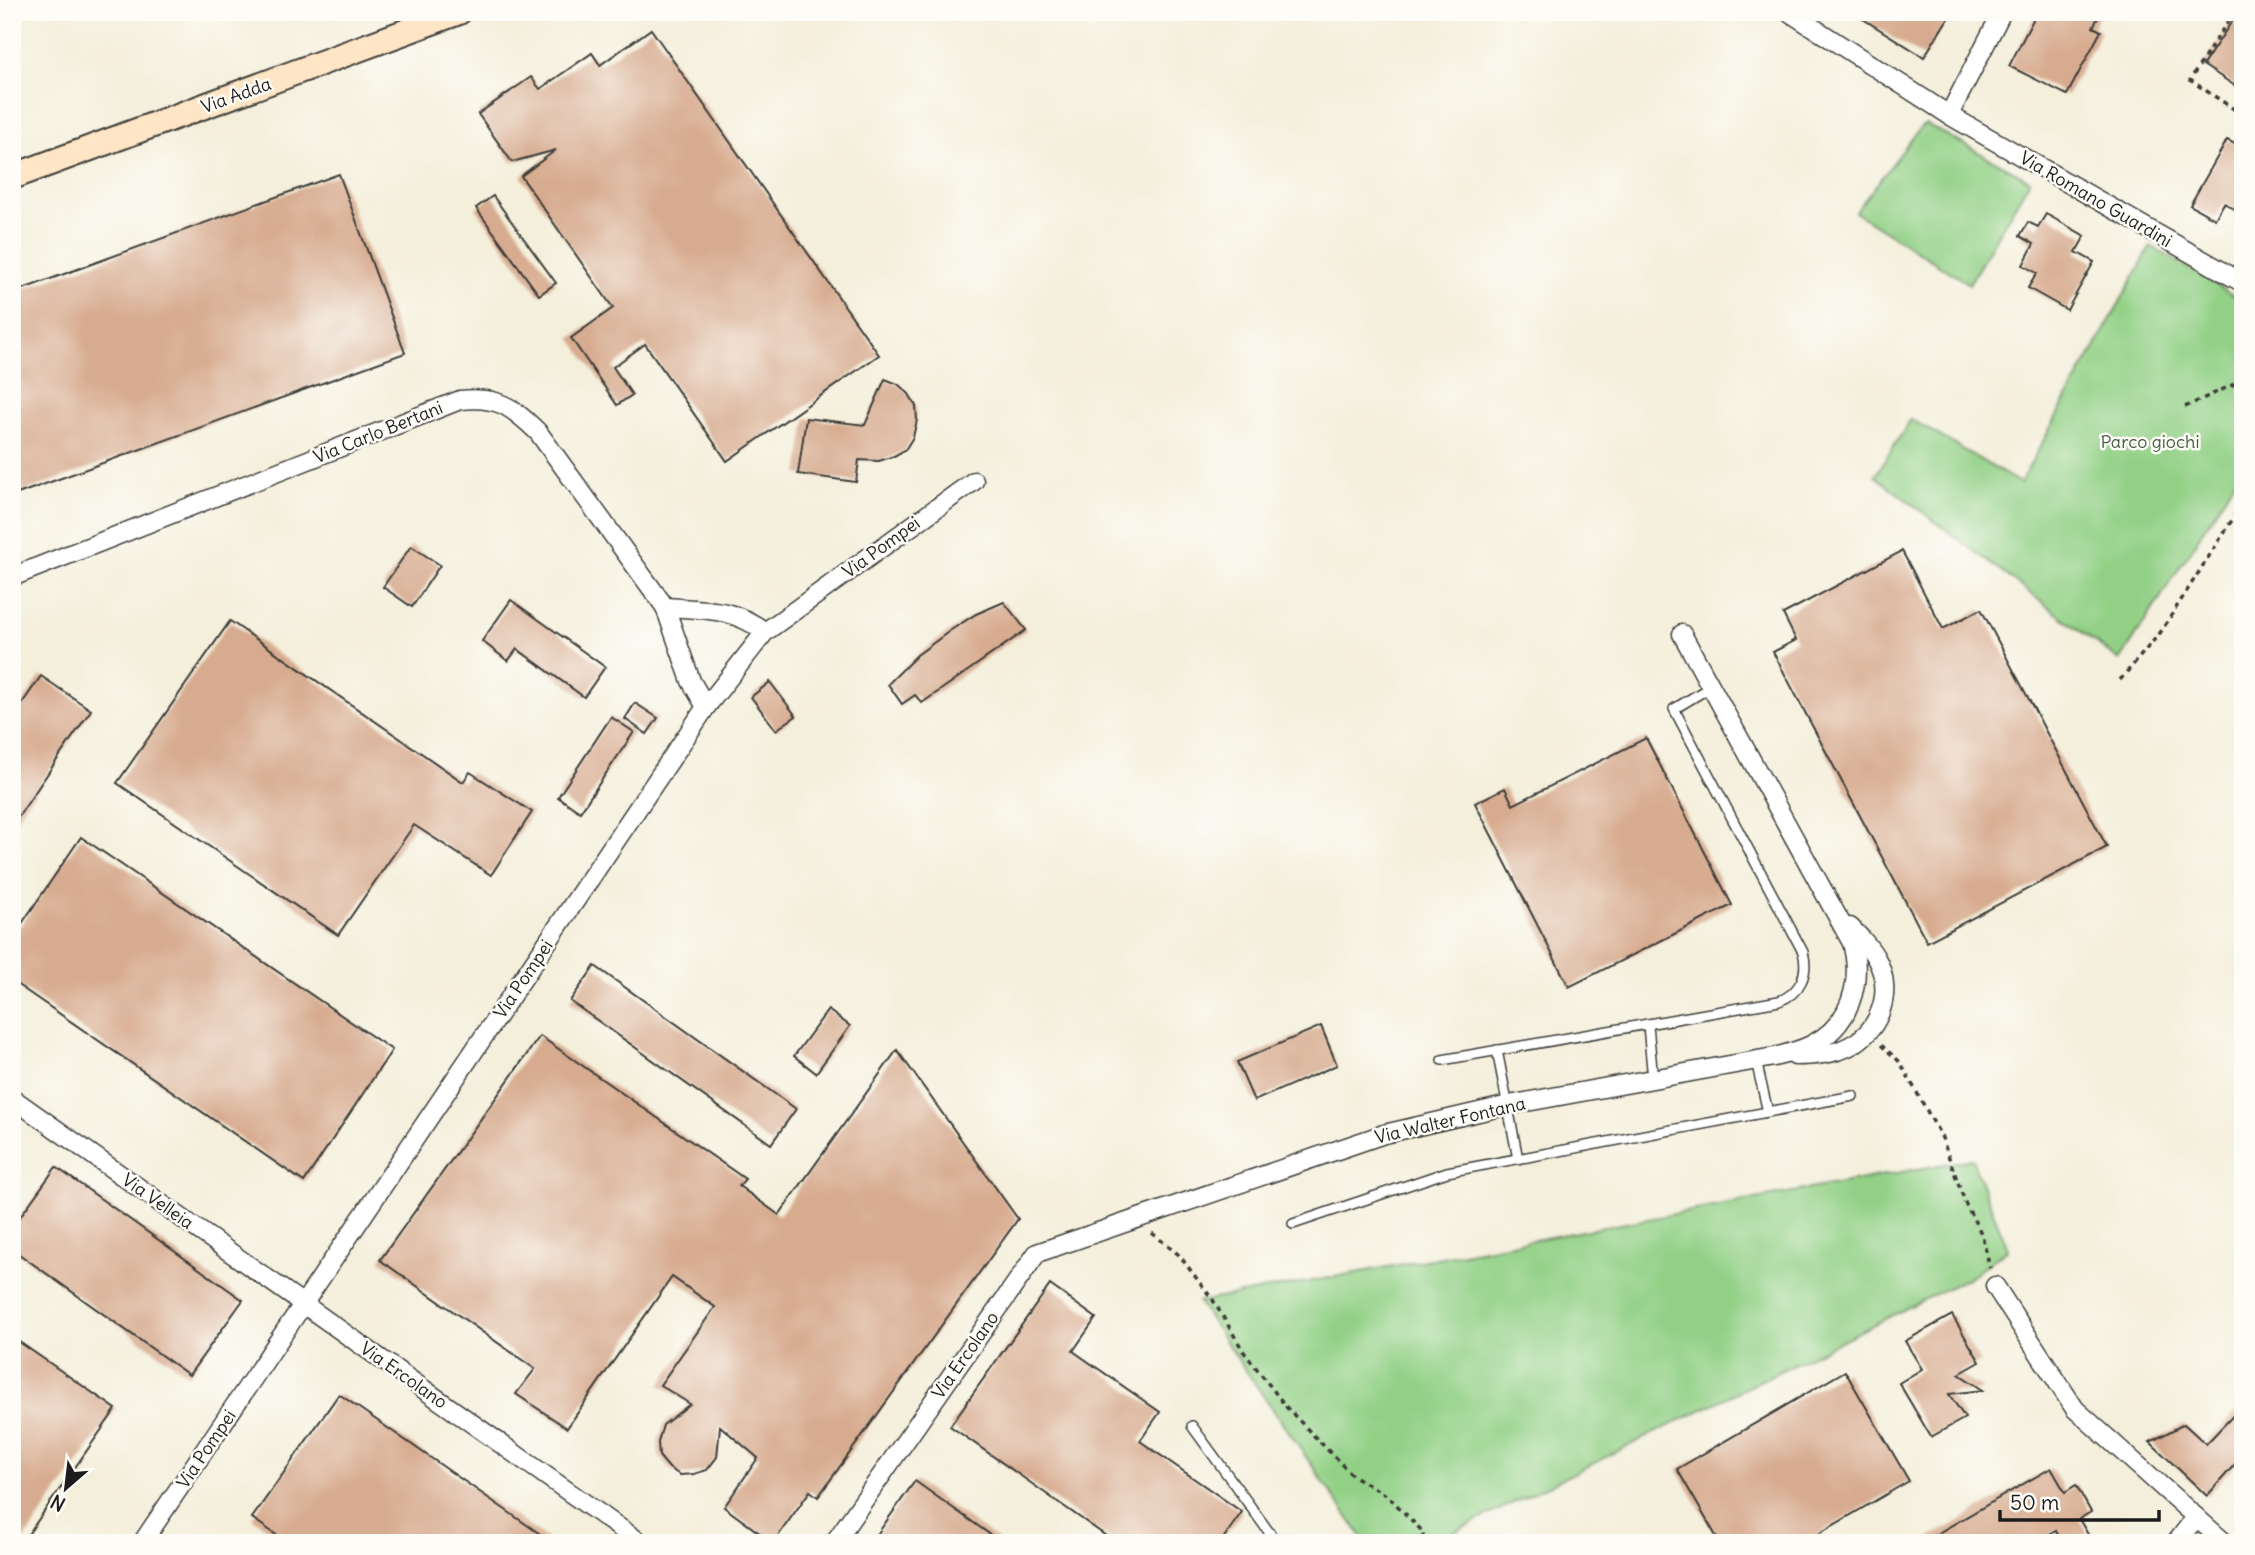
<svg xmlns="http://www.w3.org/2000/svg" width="2255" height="1555" font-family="Delius,sans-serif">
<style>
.green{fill:#92d086;stroke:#577651;stroke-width:2}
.building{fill:#d7ab8f}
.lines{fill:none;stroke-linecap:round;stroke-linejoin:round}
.lane-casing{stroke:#3c3c39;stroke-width:12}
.street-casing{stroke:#3c3c39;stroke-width:21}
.secondary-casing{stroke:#3c3c39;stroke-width:28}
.path{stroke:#3c3c39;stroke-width:3.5;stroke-dasharray:5 5;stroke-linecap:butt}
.lane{stroke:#fff;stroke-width:9}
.street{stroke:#fff;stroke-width:18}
.secondary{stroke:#fee5c5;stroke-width:24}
.labels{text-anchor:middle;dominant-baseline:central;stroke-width:5;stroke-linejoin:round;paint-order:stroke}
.street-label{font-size:18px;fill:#1c1c1c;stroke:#fdfcf7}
.park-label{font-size:18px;fill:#455b41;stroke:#fdfcf7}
</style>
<rect width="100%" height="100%" fill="#fdfcf7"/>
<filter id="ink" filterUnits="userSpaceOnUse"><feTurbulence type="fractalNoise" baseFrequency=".0143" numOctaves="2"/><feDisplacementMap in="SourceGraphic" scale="14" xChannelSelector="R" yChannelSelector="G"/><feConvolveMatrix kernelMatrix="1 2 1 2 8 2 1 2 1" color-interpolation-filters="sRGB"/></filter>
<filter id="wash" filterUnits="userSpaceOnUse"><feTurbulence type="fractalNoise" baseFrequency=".00686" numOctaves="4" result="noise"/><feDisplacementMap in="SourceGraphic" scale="28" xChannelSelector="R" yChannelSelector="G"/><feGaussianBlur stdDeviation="1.57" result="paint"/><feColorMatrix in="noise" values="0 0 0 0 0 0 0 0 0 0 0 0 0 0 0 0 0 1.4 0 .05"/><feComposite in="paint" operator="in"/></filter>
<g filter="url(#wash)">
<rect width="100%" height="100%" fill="#f4efdb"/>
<g class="green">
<path d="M1926,124L2030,180L1969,284L1855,212L1921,127Z"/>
<path d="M2151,246L2243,301V468L2120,661L1875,476L1911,419L2020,483Z"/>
<path d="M1972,1159L2008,1249L1972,1276L1432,1543H1366L1198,1302Z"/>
</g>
<g id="blocks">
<g class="building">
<path d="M1852,12H1952L1924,57Z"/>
<path d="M2037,12H2101L2093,27L2101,31L2067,95L2009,66Z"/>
<path d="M2238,12H2243V91L2203,65Z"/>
<path d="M651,29L879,355L727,461L645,344L613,367L632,395L617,405L571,338L613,308L521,176L556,150L512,162L478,114L531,77L540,89L592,53L600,65Z"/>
<path d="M2227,140L2243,148V214L2224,203L2215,219L2190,205Z"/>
<path d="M339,174L405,353L12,496V293Z"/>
<path d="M493,196L556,283L539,295L476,208Z"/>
<path d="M2046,214L2085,236L2076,252L2094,262L2067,310L2028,288L2037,273L2023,265L2034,244L2020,236L2028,222L2038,227Z"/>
<path d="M885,379L898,384L909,394L916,406L917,420L913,437L905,450L894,456L879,461L859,460L856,482L798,474L806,418L865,425Z"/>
<path d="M411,546L440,565L412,607L383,587Z"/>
<path d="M1902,551L1943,629L1981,609L2107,847L1927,942L1773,652L1796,640L1783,614Z"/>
<path d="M511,600L605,667L584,697L517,649L508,661L482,641Z"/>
<path d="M1004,602L1026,630L922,703L915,695L902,704L888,684L917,655L951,630L976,614Z"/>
<path d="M230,621L463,782L470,772L532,812L491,875L414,825L338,935L117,783Z"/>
<path d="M41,676L91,710L12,826V718Z"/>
<path d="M770,682L796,716L776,730L751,697Z"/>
<path d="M635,703L658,718L647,734L625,719Z"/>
<path d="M611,717L634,732L580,812L558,797Z"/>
<path d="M1646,738L1732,905L1569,987L1475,803L1505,788L1513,805Z"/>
<path d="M81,837L392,1050L304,1182L12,981V938Z"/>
<path d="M595,966L796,1109L771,1144L570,1001Z"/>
<path d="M828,1010L850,1026L816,1073L794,1056Z"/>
<path d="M1321,1026L1337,1065L1254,1101L1237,1062Z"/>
<path d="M540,1036L745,1179L739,1186L779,1215L897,1050L1018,1219L818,1497L810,1491L773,1543L724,1507L758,1458L720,1426L717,1457L707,1470L694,1474L680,1475L669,1468L659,1456L658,1442L663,1425L690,1404L660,1385L715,1307L672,1277L567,1428L516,1394L535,1369L380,1260Z"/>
<path d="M56,1167L243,1300L189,1375L12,1249V1228Z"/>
<path d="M1050,1285L1096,1318L1073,1351L1160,1412L1140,1441L1242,1512L1220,1543H1116L950,1426Z"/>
<path d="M1952,1315L1980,1362L1959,1374L1983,1390L1949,1394L1965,1418L1931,1437L1899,1383L1922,1369L1905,1341Z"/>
<path d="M12,1337L116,1409L22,1543H12Z"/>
<path d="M1845,1371L1909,1481L1803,1543H1720L1677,1469Z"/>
<path d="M339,1394L553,1543H288L252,1518Z"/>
<path d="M2243,1405V1455L2207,1496L2150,1442L2184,1424L2206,1444Z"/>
<path d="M2051,1468L2065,1492L2076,1485L2091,1512L2079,1519L2093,1543H2062L2056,1531L2036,1543H1921Z"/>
<path d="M915,1481L1002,1543H871Z"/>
</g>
</g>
</g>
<g filter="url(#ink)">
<use href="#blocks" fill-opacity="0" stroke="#3c3c39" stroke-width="2"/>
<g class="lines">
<defs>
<g id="lane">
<path d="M1648,1025L1653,1080"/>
<path d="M1497,1050L1518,1159"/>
<path d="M1442,1060L1779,1001C1800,993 1809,974 1803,952L1674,709L1712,686"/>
<path d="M1756,1061L1768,1112"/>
<path d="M1293,1224L1447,1172L1853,1096"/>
<path d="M1192,1426L1277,1543"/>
</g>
<g id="street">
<path d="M1789,12L1949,115L2243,283"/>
<path d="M1949,115L2002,12"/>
<path d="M12,577L460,400C498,396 511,406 538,432L665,607L691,681L706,707"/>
<path d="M665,607C704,610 732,607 765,632"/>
<path d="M1795,1056C1811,1056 1828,1055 1843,1049C1878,1036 1895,994 1877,960C1871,948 1860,937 1850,927"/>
<path d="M12,1098L641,1543"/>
<path d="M1995,1286L2075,1409L2225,1543"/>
<path d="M142,1543L706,707L765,632L974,481"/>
<path d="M834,1543L1037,1253L1384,1134L1509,1105L1774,1057C1786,1054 1799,1051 1811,1045C1850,1026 1863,983 1852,943L1682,634"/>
<path d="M2176,1543L2196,1517"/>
</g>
<path id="secondary" d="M12,177L459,12"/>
</defs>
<use href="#lane" class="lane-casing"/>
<use href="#street" class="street-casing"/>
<use href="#secondary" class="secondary-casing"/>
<g class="path">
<path d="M2234,12L2190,80L2243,115"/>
<path d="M2185,407L2243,380"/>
<path d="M2120,680L2160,633L2243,503"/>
<path d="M1881,1045L1900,1062L1942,1138L1966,1205L1982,1235L1990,1268"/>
<path d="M1152,1233L1179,1255L1213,1300L1244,1352L1287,1408L1352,1475L1388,1496L1423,1532V1543"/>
</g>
<use href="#lane" class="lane"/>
<use href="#street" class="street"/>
<use href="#secondary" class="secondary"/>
</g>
</g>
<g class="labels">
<g class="street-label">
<text transform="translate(236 95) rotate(-20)">Via Adda</text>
<text transform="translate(2096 199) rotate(30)">Via Romano Guardini</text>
<text transform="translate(378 432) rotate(-22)">Via Carlo Bertani</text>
<text transform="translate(881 547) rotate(-36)">Via Pompei</text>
<text transform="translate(523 979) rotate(-56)">Via Pompei</text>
<text transform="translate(1450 1120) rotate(-13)">Via Walter Fontana</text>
<text transform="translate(158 1201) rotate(35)">Via Velleia</text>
<text transform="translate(965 1355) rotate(-55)">Via Ercolano</text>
<text transform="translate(404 1375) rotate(35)">Via Ercolano</text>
<text transform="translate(206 1449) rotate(-56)">Via Pompei</text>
</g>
<g class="park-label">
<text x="2150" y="441">Parco giochi</text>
</g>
</g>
<rect width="2255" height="1555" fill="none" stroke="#fdfcf7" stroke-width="42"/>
<g transform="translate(66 1488) rotate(208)" stroke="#fdfcf7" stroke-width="5" paint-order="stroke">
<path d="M0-5L12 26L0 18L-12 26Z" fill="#1c1c1c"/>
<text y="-10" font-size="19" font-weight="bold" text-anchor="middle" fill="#1c1c1c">N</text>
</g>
<path d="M2000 1510v10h159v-10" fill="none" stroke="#1c1c1c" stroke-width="3.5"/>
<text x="2010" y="1510" font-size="21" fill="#1c1c1c" stroke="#fdfcf7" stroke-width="5" paint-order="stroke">50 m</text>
</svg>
